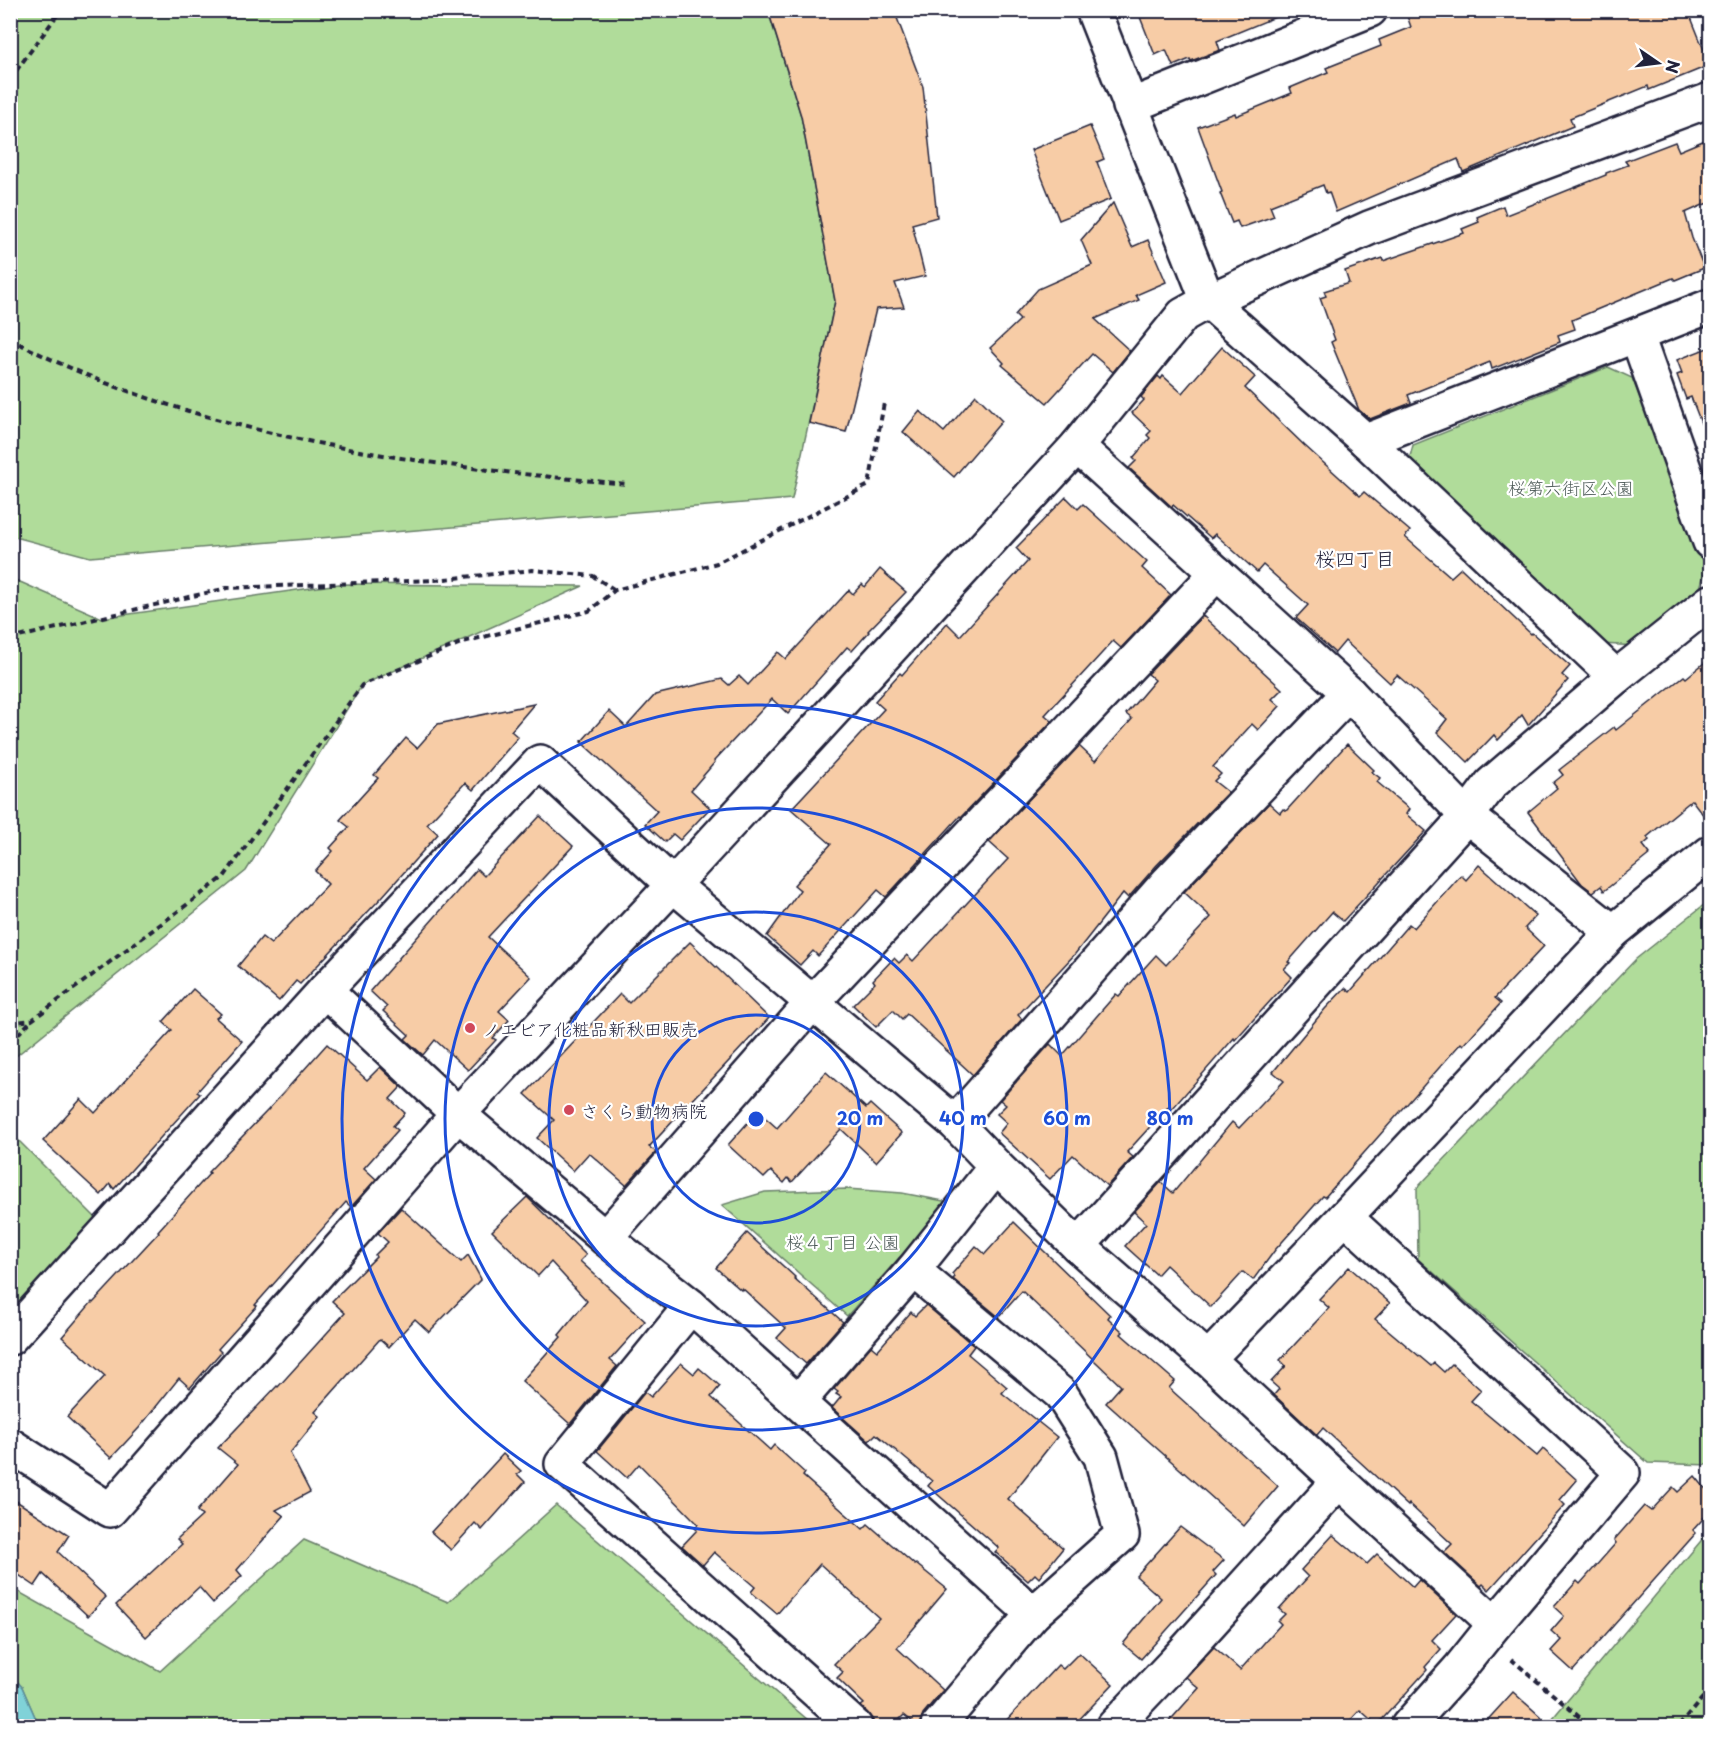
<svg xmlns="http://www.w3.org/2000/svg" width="1721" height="1737" font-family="'Playpen Sans','Klee One',sans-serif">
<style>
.green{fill:#b0dc9a;stroke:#697f6a;stroke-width:1.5}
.water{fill:#80d2d8;stroke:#5a8c99;stroke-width:1.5}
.building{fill:#f7cca6;stroke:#22223b;stroke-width:1.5}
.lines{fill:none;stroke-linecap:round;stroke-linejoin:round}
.minor-casing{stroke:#22223b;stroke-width:38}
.path{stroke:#22223b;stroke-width:4;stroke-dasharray:6 4.5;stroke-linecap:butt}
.minor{stroke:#fff;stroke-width:33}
.ring{fill:none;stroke:#1d4ed8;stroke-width:3}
.poi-dot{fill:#d1495b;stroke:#fff;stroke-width:2}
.labels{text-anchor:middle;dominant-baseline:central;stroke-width:4.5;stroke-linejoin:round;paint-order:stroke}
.park-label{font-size:18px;fill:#4d5a58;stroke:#fff}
.poi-label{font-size:18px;fill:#22223b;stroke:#fff;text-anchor:start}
.neighbourhood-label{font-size:20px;fill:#22223b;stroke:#fff}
.centre{fill:#1d4ed8;stroke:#fff;stroke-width:3}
.ring-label{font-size:18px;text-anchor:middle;font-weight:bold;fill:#1d4ed8;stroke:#fff;stroke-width:4.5;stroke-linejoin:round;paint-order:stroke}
</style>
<rect width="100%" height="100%" fill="#fff"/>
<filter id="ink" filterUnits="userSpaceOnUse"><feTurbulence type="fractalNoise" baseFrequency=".0167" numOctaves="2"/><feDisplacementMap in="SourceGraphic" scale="12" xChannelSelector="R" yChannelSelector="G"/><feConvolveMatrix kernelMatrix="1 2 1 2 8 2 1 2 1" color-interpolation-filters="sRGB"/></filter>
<g filter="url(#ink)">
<g class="green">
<path d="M10,11H768L801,116L835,301L792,499L90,557L11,536Z"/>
<path d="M1608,367L1632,378L1707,565L1699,591L1638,646L1601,644L1407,468L1413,445Z"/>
<path d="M11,578L102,618L339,584L583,586L362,685L246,871L11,1060Z"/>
<path d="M1710,900V1465L1648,1463L1418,1259L1417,1188L1636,959Z"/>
<path d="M10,1132L99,1221L10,1317Z"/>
<path d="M847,1189L902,1193L949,1202L847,1316L722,1205L765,1192Z"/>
<path d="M556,1505L815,1726H39L22,1687L11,1674L10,1587L160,1671L304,1540L448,1602Z"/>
<path d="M1710,1530V1726H1547L1552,1719Z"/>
</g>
<path class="water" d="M10,1674L22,1687L39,1726H11Z"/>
<g class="building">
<path d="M768,10H894L923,87L937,217L912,224L925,276L895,283L904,307L876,309L846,432L809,423L835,301L801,116Z"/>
<path d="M1142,10H1290V11L1217,41L1220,50L1191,61L1190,59L1173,66L1166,50L1155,55L1140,17H1145Z"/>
<path d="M1424,10H1688L1710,65L1649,90L1648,86L1570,118L1573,126L1463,172L1458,159L1336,212L1329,192L1326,193L1323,185L1270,206L1274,216L1240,228L1237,221L1232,223L1220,193L1222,192L1198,127L1235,113L1236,116L1292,93L1290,88L1328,72L1326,68L1381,46L1379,40L1411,27L1407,16Z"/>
<path d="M1090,126L1104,159L1097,162L1111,199L1059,220L1031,150Z"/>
<path d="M1710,138V202L1685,213L1692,238L1704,268L1675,280L1673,278L1572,320L1575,329L1558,335L1560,342L1492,369L1490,362L1408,395L1411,403L1370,419L1359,410L1331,342L1335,340L1320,298L1326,296L1324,291L1349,283L1345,271L1382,258L1383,261L1464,233L1462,229L1479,222L1477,217L1503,206L1506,215L1606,175V173L1628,165L1625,161L1675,142L1679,151Z"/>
<path d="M1113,203L1132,247L1148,240L1166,282L1136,295L1139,300L1095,319L1130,351L1113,372L1092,354L1047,403L1002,365L1004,363L990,348L1020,320L1015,315L1038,289L1092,265L1081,240Z"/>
<path d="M1222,347L1255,377L1245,388L1305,446L1360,496L1364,492L1410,531L1405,537L1451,577L1461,568L1531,634L1532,633L1570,666L1562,675L1568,680L1528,725L1522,715L1498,740L1494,735L1468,762L1437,732L1447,719L1397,675L1390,683L1345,641L1335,653L1296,618L1308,605L1263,565L1257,572L1215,534L1211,538L1173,505L1172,507L1129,468L1136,461L1133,458L1150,438L1147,435L1151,431L1132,413L1144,400L1141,397L1158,376L1161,379L1163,376L1182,393Z"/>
<path d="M1710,347V441H1708L1691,397L1686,399L1677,375L1682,373L1677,360Z"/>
<path d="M976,395L1002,421L954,477L903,432L920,411L944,432Z"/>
<path d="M1066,497L1078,509L1083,504L1147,562L1142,568L1171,595L1121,648L1113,641L1045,715L1052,721L961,817L960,816L886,897L878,890L818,956L813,951L800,965L767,936L800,890L794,885L831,844L791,809L884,709L875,701L900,673L902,675L947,623L960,636L1028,561L1016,548Z"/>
<path d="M880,569L906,592L868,631L869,632L852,651L847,647L788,714L772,699L714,761L715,762L691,790L710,808L680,840L673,834L665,842L645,824L657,811L581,742L609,711L626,727L655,695L722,679L729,685L739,676L748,685L778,652L786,659L849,590L853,594L862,584L865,587Z"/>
<path d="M1203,616L1282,689L1272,699L1280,706L1258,730L1252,724L1213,767L1221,774L1214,781L1228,792L1156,866L1128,898L1123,893L1075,954L1018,1015L1022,1019L973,1075L907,1014L902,1019L893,1010L876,1027L853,1005L875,983L873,980L894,958L899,963L907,955L913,961L1008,859L989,842L1079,746L1095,761L1132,719L1126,714L1155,680L1148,674Z"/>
<path d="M1710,658V824L1692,800L1647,837L1649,840L1643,845L1650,854L1604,891L1601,886L1593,892L1582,884L1528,812L1557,788L1553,783L1563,775L1559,770L1614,727L1616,730L1684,676L1686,678Z"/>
<path d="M534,704L511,731L518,737L473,790L465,783L427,824L438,834L382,897L300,984L296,981L279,1001L238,966L262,937L271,944L328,884L315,871L333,851L330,848L349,827L340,820L378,778L374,775L406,738L417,748L438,724Z"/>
<path d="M1347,744L1374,770L1372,772L1380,778L1377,782L1409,809L1406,814L1426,831L1343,921L1332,912L1288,962L1290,963L1284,969L1292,977L1235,1040L1234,1038L1172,1109L1169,1106L1127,1152L1133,1157L1107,1186L1073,1155L1050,1179L999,1133L1007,1123L997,1114L1006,1105L1000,1100L1050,1044L1062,1056L1116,994L1119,996L1156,955L1166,965L1211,917L1184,892L1269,803L1280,813L1283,809L1286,811Z"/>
<path d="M540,816L573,846L488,937L531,977L499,1011L509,1020L493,1038L496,1040L468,1070L435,1040L423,1055L405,1039L409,1035L383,1011L387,1007L370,991L477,869L484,876Z"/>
<path d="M1479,865L1536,916L1525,928L1544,946L1495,998L1501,1003L1463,1045L1461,1043L1325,1197L1323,1196L1275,1250L1253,1280L1243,1272L1211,1307L1166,1265L1157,1275L1125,1246L1146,1223L1134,1212L1161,1182L1173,1193L1232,1122L1239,1128L1284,1081L1273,1072L1325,1009L1345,988L1350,992L1409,924L1414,928L1461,875L1466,880Z"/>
<path d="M690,942L769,1018L649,1147L656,1152L626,1185L589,1153L573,1171L537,1138L554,1120L525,1094L620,994L629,1003Z"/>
<path d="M193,989L221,1014L216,1018L242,1041L197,1092L200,1094L114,1189L110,1184L101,1195L43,1141L81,1099L95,1113L172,1030L163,1022Z"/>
<path d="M327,1044L367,1080L380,1067L401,1087L390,1099L405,1113L393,1126L398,1130L364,1168L376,1179L351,1207L346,1202L255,1305L257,1306L218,1349L221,1352L190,1388L179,1378L139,1428L111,1458L67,1417L105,1376L62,1337L92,1302L93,1303L159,1232L158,1231L210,1173L208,1172L268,1110Z"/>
<path d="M826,1072L866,1108L870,1104L902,1133L876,1162L841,1129L792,1182L788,1178L784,1183L771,1171L764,1178L728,1145L758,1111L777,1128Z"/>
<path d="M527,1197L586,1255L580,1261L645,1321L610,1360L617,1366L570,1424L522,1381L561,1337L559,1335L587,1301L551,1262L538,1276L492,1231Z"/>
<path d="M401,1208L461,1262L468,1255L481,1279L429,1332L415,1319L389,1347L380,1339L315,1412L320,1416L290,1453L310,1492L276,1510L284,1516L237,1570L242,1576L213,1603L199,1587L146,1637L116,1605L182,1544L177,1539L202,1516L197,1511L238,1464L218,1448L277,1386L278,1387L345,1313L332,1301L376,1257L375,1255L388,1242L378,1233Z"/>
<path d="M1014,1222L1110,1315L1108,1318L1123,1332L1121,1334L1175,1381L1169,1388L1278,1486L1244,1526L1106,1403L1121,1386L1022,1291L999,1317L953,1279L955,1277L952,1274L976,1246L985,1254Z"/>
<path d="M747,1233L795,1277L794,1278L843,1322L806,1364L777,1338L786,1328L742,1288L741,1290L716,1268Z"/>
<path d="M1349,1267L1390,1303L1375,1319L1431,1366L1434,1363L1444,1372L1452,1364L1481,1390L1471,1401L1537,1456L1543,1449L1577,1480L1560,1500L1565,1505L1489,1590L1483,1584L1481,1586L1444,1552L1452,1544L1409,1504L1408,1506L1323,1428L1317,1435L1274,1395L1279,1389L1271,1382L1286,1366L1280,1360L1329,1308L1319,1299Z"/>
<path d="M926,1305L974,1346L968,1354L1007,1387L1002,1393L1057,1437L1008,1499L1063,1548L1039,1578L1035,1574L1028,1581L995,1552L999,1548L928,1486L932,1481L876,1434L869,1441L832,1408L841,1397L836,1394L838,1392L834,1389L871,1346L877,1351L911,1312L915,1316Z"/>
<path d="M681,1363L694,1374L699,1368L720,1386L711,1397L770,1450L774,1445L805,1473L803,1476L863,1529L868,1524L915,1565L916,1564L947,1589L897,1648L943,1690L923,1714L920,1722V1726H918L904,1715L893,1726H873V1720L861,1706L864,1704L837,1678L843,1672L834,1664L879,1618L820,1564L777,1614L751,1592L755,1587L714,1552L703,1565L682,1546L697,1530L695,1528L698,1524L639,1464L627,1478L597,1451L645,1392L651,1397Z"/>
<path d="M503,1454L521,1471L517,1474L525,1482L482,1530L475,1523L451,1550L431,1532Z"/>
<path d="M1695,1476L1710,1494V1511L1693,1530L1696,1533L1573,1671L1551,1651L1561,1640L1551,1631L1564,1616L1554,1607L1577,1581L1580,1584L1616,1543L1614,1540L1644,1506L1651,1511L1673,1487L1678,1492Z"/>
<path d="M10,1497L69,1535L58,1552L106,1597L88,1616L43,1574L35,1586L10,1569Z"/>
<path d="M1180,1527L1224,1560L1213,1572L1216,1575L1141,1659L1123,1644L1161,1598L1136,1576Z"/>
<path d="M1333,1535L1367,1564L1377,1554L1413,1587L1419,1580L1456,1614L1432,1640L1441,1649L1425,1667L1427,1670L1377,1725L1360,1710L1345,1726H1165L1199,1688L1186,1677L1214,1647L1240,1670L1281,1624L1278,1621L1285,1614L1279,1609L1308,1577L1301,1570Z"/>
<path d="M1079,1653L1113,1684L1073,1726H1001L1058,1665L1063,1669Z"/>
<path d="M1513,1692L1551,1726H1482Z"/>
</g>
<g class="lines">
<defs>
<g id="minor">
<path d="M1093,10L1208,301L1366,441L1616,677"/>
<path d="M1130,106L1370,10"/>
<path d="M1637,336L1710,542"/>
<path d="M1366,441L1710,306"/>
<path d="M1077,446L1349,693L1467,816L1613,932"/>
<path d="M325,990L458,1114L605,1238L691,1306L1033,1614"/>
<path d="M955,1123L1167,883L1349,693"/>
<path d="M1345,1217L1623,1473L1495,1624"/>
<path d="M605,1238L812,1003L1217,573"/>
<path d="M1078,1246L1467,816L1491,784L1616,677L1710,602"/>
<path d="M913,1270L1061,1394L1101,1457L1122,1535L1033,1614L938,1726"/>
<path d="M691,1306L562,1464L855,1726"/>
<path d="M10,1338L325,990L540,762L673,885L458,1114L110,1510L10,1445"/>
<path d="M1208,1359L1345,1217L1613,932L1710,853"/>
<path d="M798,1402L913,1270L996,1166"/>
<path d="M1339,1481L1208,1359L1078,1246L996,1166L955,1123L673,885L1077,446L1183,315L1208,301L1369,228L1710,100"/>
<path d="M1114,1726L1174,1663L1339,1481L1495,1624L1459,1669L1408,1726"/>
</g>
</defs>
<use href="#minor" class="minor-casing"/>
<g class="path">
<path d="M10,79L61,10"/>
<path d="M10,338C17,343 26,347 34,351C54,361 75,370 96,379C262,445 450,469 628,484"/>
<path d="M10,639L227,588L435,580L533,570L593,576L615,590"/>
<path d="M10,1023L32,1020L224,877L362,685L463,642L589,611L615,590L717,563L869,485L884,403"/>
<path d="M10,1042L31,1021"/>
<path d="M1511,1659L1590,1726"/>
<path d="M1679,1726L1710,1689"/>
</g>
<use href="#minor" class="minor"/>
</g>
</g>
<g class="ring">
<circle cx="756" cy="1119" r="104"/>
<circle cx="756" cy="1119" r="207"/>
<circle cx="756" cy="1119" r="311"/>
<circle cx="756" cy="1119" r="414"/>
</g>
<g class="poi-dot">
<circle cx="470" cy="1028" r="6"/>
<circle cx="569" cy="1110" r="6"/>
</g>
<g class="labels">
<g class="park-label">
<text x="1571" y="487">桜第六街区公園</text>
<text x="843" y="1241">桜４丁目 公園</text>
</g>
<g class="poi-label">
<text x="482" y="1028">ノエビア化粧品新秋田販売</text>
<text x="581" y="1110">さくら動物病院</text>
</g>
<g class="neighbourhood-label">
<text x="1355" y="558">桜四丁目</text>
</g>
</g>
<circle cx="756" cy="1119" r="9" class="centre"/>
<g class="ring-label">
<text x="860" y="1125">20 m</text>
<text x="963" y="1125">40 m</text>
<text x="1067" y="1125">60 m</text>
<text x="1170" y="1125">80 m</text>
</g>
<rect width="1721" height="1737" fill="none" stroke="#fff" stroke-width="36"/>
<rect x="18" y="18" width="1685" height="1701" fill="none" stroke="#22223b" stroke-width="2" filter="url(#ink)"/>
<g transform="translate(1658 63) rotate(104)" stroke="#ffffff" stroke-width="4.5" paint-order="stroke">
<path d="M0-4.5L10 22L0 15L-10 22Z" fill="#22223b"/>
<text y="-9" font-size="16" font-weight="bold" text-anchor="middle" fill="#22223b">N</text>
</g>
</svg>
